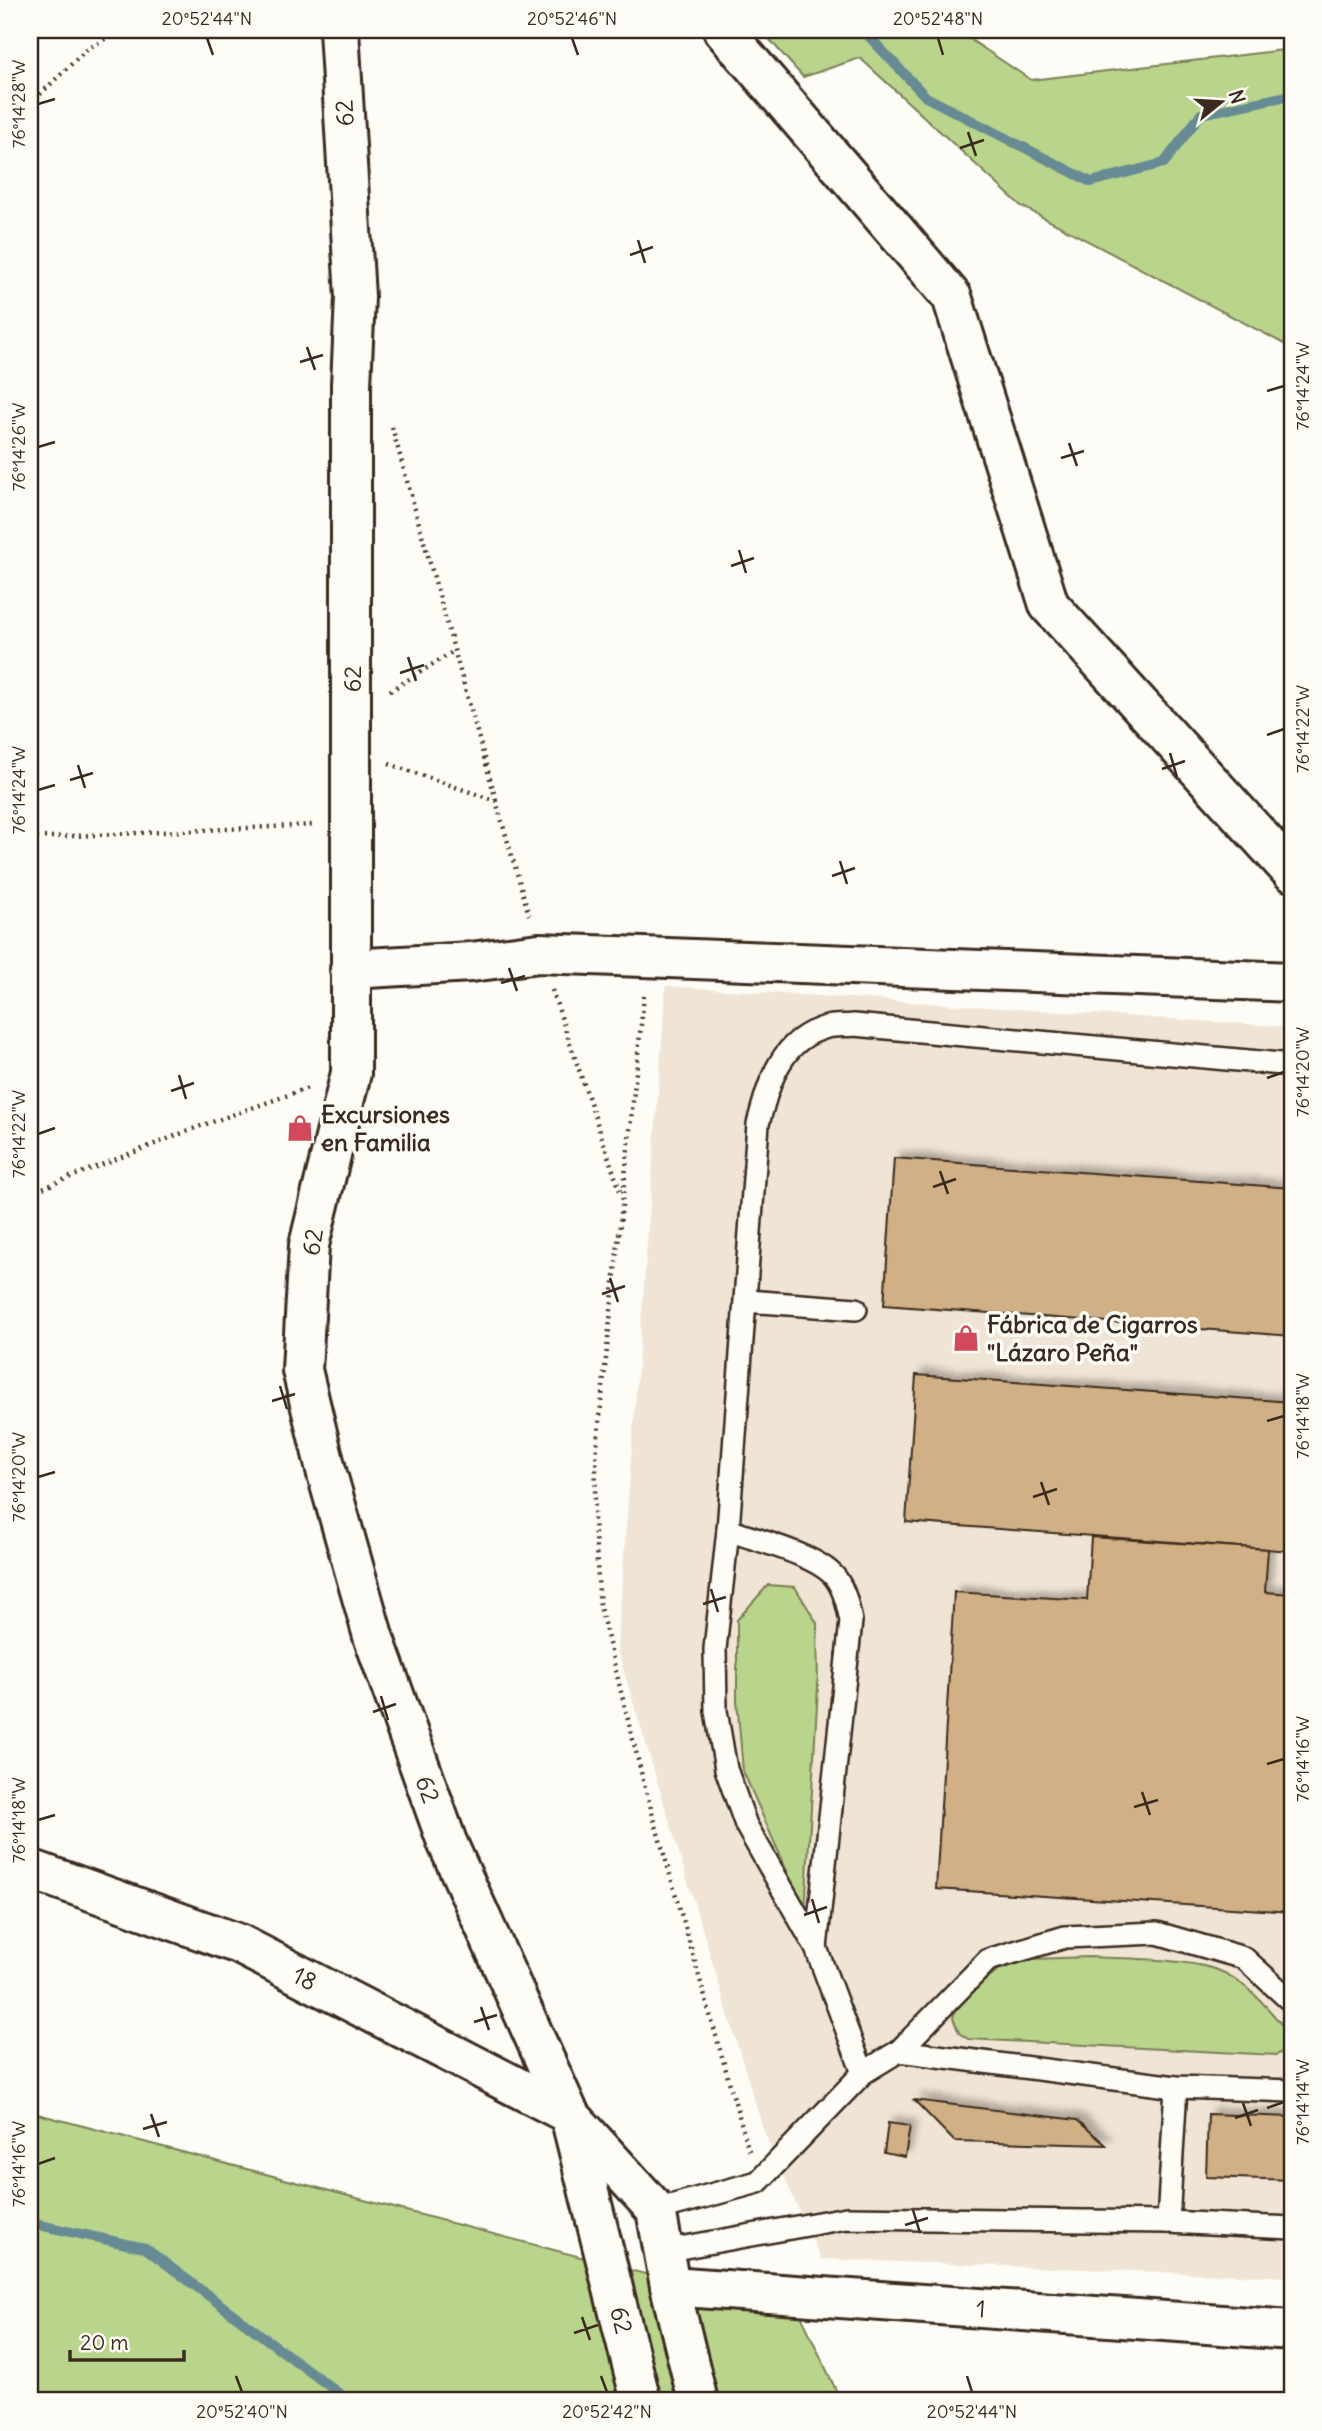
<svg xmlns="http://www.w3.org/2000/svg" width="1322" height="2431" font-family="Delius,sans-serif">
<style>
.built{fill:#f0e5d4}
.green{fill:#b9d48b;stroke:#7a7f54;stroke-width:2}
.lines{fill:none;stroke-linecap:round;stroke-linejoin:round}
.stream{stroke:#668b94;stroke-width:10}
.building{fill:#d0b084;stroke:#3b2a1e;stroke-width:2;filter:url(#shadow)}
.lane-casing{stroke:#3b2a1e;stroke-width:26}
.street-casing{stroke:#3b2a1e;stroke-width:44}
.secondary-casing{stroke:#3b2a1e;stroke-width:44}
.path{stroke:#3b2a1e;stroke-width:4.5;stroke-dasharray:2 5;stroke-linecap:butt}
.lane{stroke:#fdfcf7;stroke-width:21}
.street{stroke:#fdfcf7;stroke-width:38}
.secondary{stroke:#fdfcf7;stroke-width:38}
.ticks{fill:none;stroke:#3b2a1e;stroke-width:2.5}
.labels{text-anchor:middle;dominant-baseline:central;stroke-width:7;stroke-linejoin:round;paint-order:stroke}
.street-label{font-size:24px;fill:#3b2a1e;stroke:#fdfcf7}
.poi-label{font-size:24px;font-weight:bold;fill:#3b2a1e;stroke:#fdfcf7;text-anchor:start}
.neatline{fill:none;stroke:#3b2a1e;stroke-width:2.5}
.ticks-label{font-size:18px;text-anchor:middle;fill:#3b2a1e}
</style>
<defs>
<filter id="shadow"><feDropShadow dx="6" dy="-6" stdDeviation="3.5" flood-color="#0004"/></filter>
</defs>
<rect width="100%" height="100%" fill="#fdfcf7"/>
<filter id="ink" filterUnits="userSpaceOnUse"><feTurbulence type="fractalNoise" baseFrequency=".0143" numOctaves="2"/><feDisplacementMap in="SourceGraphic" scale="14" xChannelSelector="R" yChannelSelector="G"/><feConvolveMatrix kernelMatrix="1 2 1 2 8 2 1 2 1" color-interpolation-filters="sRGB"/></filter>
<g filter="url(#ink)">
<path class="built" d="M666,986L1292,1027V2277L821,2259L764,2132L617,1649Z"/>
<g class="green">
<path d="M761,30H956L1031,80L1292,49V348L1021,206L860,58L803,77Z"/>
<path d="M768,1585L795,1587L817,1623L818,1687L805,1912L743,1771L737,1700V1620Z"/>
<path d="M1089,1957C1126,1959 1180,1958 1215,1969C1247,1980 1271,2012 1292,2037L1290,2048L1276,2055L968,2039L959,2033L953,2018L957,2003L998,1970L1032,1959Z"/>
<path d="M30,2112L801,2315L841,2401H30Z"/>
</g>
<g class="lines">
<g class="stream">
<path d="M863,30L926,97L1091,182L1164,163L1201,114L1292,95"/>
<path d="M30,2223L145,2248L349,2401"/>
</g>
</g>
<g class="building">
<path d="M894,1158L1292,1188V1336L884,1305Z"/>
<path d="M916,1375L1292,1402V1551L906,1522Z"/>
<path d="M1091,1537L1268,1549L1265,1592L1292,1594V1912L936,1889L954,1592L1087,1600Z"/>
<path d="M914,2100L1077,2120L1106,2145L954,2141Z"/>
<path d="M1208,2114L1292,2117V2180L1206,2177Z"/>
<path d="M888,2123L910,2126L905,2157L884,2153Z"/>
</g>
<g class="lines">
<defs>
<g id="lane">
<path d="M746,1301L856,1309"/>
<path d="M728,1530C756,1540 822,1556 837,1580C845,1592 848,1607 851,1621L816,1948"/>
<path d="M899,2051L988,1960L1065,1937L1157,1933L1244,1958L1292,2002"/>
<path d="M863,2073L816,1948L746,1825L726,1769L716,1711L715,1649L728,1530L758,1124C769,1083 780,1039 827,1027C836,1025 846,1026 854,1025L1292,1065"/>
<path d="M656,2210L758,2182L863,2073L899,2051L1176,2087L1292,2091"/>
<path d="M1168,2222L1176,2087"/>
<path d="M663,2251L846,2218L1168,2222L1292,2228"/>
</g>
<g id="street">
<path d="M339,30L355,297L351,385V1073L309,1245L302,1370L327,1474L373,1636L447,1842L569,2114"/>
<path d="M723,30L952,297L1049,605L1292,872"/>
<path d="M350,969L471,962L539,953L1292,982"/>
<path d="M670,2286L1292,2330"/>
</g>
<g id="secondary">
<path d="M30,1869L239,1944L569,2114L656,2210L670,2286L698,2401"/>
<path d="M571,2120L641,2401"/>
</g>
</defs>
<use href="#lane" class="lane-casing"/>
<use href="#street" class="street-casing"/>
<use href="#secondary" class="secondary-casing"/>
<g class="path">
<path d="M30,104L87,49L121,30"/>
<path d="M392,427L496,800"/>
<path d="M390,691L454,651"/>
<path d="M389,764L496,801L529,915"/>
<path d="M30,838L314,825"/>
<path d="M552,990L621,1194"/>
<path d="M644,996L597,1444L594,1521L600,1607L644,1784L749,2151"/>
<path d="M30,1193L198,1127L308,1088"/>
</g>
<use href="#lane" class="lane"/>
<use href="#street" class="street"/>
<use href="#secondary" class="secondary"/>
</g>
</g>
<path class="ticks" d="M207,38L213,55M572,38L578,55M938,38L943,55M38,104L55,99M968,132L976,156M960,148L984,140M638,240L645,263M630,255L653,247M307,347L315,370M300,362L323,355M1267,391L1284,386M1069,443L1077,466M38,447L55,442M1061,458L1084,451M739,550L746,573M731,566L754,558M408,657L416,681M400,673L424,665M1267,735L1284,729M1170,753L1177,777M78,765L85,788M1162,769L1185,761M70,780L93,773M38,790L55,785M840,861L847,884M832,876L855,868M509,968L517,991M501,983L525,976M179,1075L186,1099M1267,1078L1284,1072M171,1091L194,1083M38,1134L55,1128M940,1171L948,1194M933,1187L956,1179M610,1278L618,1302M602,1294L625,1286M280,1386L287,1409M272,1401L295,1394M1267,1421L1284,1416M38,1477L55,1472M1041,1482L1049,1505M1033,1497L1057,1489M711,1589L718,1612M703,1604L726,1597M381,1696L388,1720M373,1712L396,1704M1267,1764L1284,1759M1142,1792L1150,1815M1134,1807L1158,1800M38,1820L55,1815M812,1899L819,1923M804,1915L827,1907M481,2007L489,2030M474,2022L497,2015M1243,2103L1251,2126M1267,2108L1284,2102M151,2114L159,2137M1235,2118L1258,2110M143,2129L167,2122M38,2164L55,2158M913,2210L920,2233M905,2225L928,2218M582,2317L590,2340M574,2333L598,2325M236,2376L242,2392M601,2376L607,2392M967,2376L972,2392"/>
<defs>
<symbol id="shop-bare" viewBox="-9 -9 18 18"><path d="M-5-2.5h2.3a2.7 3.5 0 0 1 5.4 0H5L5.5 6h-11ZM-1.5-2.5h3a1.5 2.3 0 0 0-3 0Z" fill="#d1495b" stroke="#fdfcf7" stroke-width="2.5" paint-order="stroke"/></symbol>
</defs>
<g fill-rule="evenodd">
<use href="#shop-bare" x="281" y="1109" width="38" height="38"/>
<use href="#shop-bare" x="947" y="1319" width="38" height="38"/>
</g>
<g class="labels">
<g class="street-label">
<text transform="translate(344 113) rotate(-93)">62</text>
<text transform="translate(352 679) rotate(-90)">62</text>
<text transform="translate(312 1242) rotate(-81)">62</text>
<text transform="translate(428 1789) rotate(70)">62</text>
<text transform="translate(305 1978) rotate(27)">18</text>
<text transform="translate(981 2308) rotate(4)">1</text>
<text transform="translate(622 2320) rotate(76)">62</text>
</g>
<g class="poi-label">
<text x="321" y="1114">Excursiones<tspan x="321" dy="28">en Familia</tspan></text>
<text x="987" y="1324">Fábrica de Cigarros<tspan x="987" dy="28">"Lázaro Peña"</tspan></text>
</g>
</g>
<rect width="1322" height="2431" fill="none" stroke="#fdfcf7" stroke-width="77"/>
<g transform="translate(1221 102) rotate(72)" stroke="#fdfcf7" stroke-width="5" paint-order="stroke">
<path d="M0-5L12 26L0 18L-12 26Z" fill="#3b2a1e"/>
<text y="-10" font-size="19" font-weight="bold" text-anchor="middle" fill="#3b2a1e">N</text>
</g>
<path d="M70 2350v10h114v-10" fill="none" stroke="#3b2a1e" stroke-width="3.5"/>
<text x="80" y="2350" font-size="21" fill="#3b2a1e" stroke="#fdfcf7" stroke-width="5" paint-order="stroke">20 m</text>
<rect x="38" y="38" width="1246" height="2354" class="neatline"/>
<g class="ticks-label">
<text x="207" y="25">20°52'44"N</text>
<text x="572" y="25">20°52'46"N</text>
<text x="938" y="25">20°52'48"N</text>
<text transform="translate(19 104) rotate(-90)" y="6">76°14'28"W</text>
<text transform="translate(1303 386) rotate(-90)" y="6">76°14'24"W</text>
<text transform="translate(19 447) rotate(-90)" y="6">76°14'26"W</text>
<text transform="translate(1303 729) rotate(-90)" y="6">76°14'22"W</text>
<text transform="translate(19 790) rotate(-90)" y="6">76°14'24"W</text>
<text transform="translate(1303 1072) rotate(-90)" y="6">76°14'20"W</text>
<text transform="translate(19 1134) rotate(-90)" y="6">76°14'22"W</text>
<text transform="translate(1303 1416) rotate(-90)" y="6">76°14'18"W</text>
<text transform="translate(19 1477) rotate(-90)" y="6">76°14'20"W</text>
<text transform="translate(1303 1759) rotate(-90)" y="6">76°14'16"W</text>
<text transform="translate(19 1820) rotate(-90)" y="6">76°14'18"W</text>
<text transform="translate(1303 2102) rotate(-90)" y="6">76°14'14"W</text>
<text transform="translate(19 2164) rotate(-90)" y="6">76°14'16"W</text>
<text x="242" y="2418">20°52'40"N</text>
<text x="607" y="2418">20°52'42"N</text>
<text x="972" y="2418">20°52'44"N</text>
</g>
</svg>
